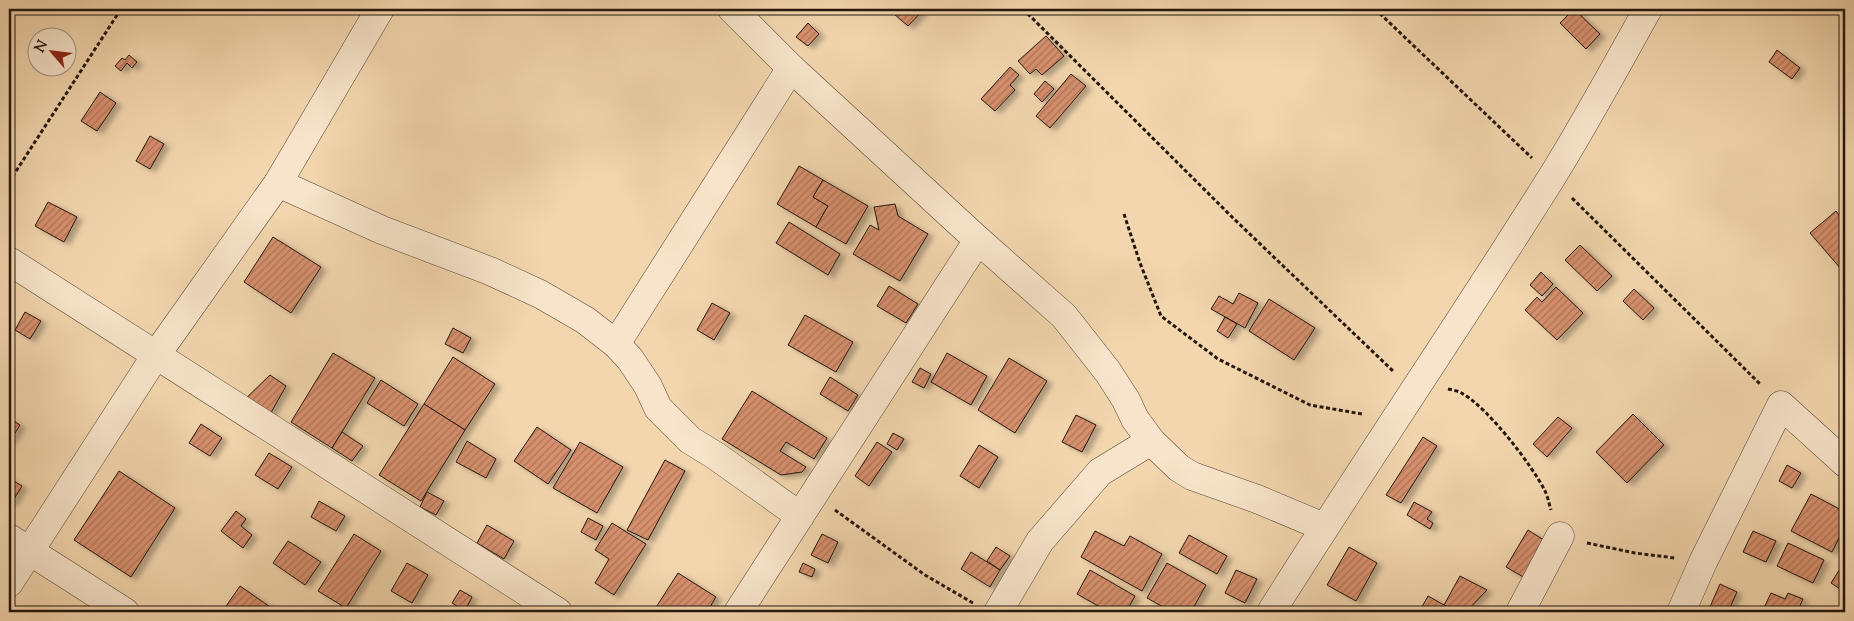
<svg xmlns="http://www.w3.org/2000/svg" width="1854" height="621" font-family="'Sorts Mill Goudy',serif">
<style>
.building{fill:url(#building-hatch);stroke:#23160d;filter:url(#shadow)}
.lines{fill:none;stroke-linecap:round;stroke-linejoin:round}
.minor-casing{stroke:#574635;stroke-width:29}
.path{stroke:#23160d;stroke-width:3;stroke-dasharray:4 2.5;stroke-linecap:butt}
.minor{stroke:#f7e4ca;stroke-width:28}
</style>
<defs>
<pattern id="building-hatch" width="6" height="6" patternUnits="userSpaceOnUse" patternTransform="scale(1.25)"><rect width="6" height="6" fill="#d7906e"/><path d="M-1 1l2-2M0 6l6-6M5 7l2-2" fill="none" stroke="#ae7559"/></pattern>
<filter id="shadow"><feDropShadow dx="5.5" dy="3" stdDeviation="2.5" flood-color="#0004"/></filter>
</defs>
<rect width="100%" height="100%" fill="#f3d6ae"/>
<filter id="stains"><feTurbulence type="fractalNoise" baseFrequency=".004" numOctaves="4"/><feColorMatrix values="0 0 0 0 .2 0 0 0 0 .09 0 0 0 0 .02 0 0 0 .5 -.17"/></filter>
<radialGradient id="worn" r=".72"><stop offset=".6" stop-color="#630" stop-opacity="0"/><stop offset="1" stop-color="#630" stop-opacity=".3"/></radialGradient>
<g class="building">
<path d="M899,9H924L908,26L894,14Z"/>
<path d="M1574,9L1600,34L1586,49L1560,23Z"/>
<path d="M808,23L819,34L808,46L796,37Z"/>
<path d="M1046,36L1064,56L1042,75L1036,69L1030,74L1018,61Z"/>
<path d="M1777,50L1800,68L1792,79L1769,62Z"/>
<path d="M129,55L137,62L132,68L127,63L121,71L115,66L122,58L125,60Z"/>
<path d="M1010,67L1019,75L1010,85L1015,90L995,111L981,99Z"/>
<path d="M1071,74L1086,86L1050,128L1036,116Z"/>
<path d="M1045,81L1054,89L1042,102L1034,94Z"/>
<path d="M100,92L116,103L97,131L81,121Z"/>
<path d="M150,136L164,144L150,169L136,161Z"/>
<path d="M799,166L823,180L813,197L828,206L816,227L777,204Z"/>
<path d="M823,180L868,206L846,244L816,227L828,206L813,197Z"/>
<path d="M48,202L77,217L64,242L35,226Z"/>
<path d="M895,204L898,216L928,234L900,281L853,254L870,225L879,230L874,207Z"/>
<path d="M1836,211L1845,223V265L1841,269L1810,233Z"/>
<path d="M789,222L840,254L828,275L776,243Z"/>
<path d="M273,237L321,267L291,313L244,282Z"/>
<path d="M1580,245L1612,276L1597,291L1565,260Z"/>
<path d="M1541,272L1553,284L1542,296L1530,285Z"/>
<path d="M889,286L918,304L906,323L877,306Z"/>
<path d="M1556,287L1583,313L1557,340L1525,310L1537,297L1542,302Z"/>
<path d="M1634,289L1654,308L1643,320L1623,301Z"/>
<path d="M1239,293L1258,303L1245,328L1211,309L1219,296L1233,304Z"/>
<path d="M1269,299L1315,328L1294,360L1249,331Z"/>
<path d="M712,303L730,313L714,340L697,330Z"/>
<path d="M25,312L41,321L30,339L15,330Z"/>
<path d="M805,315L853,342L836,372L788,345Z"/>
<path d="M1225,317L1237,324L1228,338L1217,331Z"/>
<path d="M453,328L471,338L463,353L445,344Z"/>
<path d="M333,353L375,378L332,448L291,422Z"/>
<path d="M947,353L987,376L971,405L931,382Z"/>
<path d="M453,357L495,384L465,430L424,404Z"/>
<path d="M1009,358L1047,381L1015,433L978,410Z"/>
<path d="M920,368L931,374L924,388L912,382Z"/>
<path d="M270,375L286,386L268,418L241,403Z"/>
<path d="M830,377L858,395L848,411L820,394Z"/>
<path d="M381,380L418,404L404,426L367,403Z"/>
<path d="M752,391L827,438L814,459L786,442L780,451L806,467L802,472L781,475L722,439Z"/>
<path d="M424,404L465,430L421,501L379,475Z"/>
<path d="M1633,414L1664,445L1627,483L1596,452Z"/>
<path d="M1076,415L1096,425L1082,452L1062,442Z"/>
<path d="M1558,417L1572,428L1547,457L1533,444Z"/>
<path d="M9,418L20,425L9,443Z"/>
<path d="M201,424L222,438L210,456L189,443Z"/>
<path d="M537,427L571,450L548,484L514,461Z"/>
<path d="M342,432L363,446L352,461L332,448Z"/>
<path d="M893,433L904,439L897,450L887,444Z"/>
<path d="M1423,437L1437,446L1401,503L1386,495Z"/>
<path d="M467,441L496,459L486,478L456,462Z"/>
<path d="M580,442L623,467L597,513L553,488Z"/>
<path d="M877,442L892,452L869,486L855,476Z"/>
<path d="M979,445L998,457L979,488L960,476Z"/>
<path d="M269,453L292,467L278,489L255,475Z"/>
<path d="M665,460L685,471L648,540L627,530Z"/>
<path d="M1787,465L1801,473L1792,488L1779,481Z"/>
<path d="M119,471L175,508L131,577L74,540Z"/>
<path d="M9,478L22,486L11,504L9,503Z"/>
<path d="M427,492L444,501L436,515L420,507Z"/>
<path d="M1811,494L1845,512V526L1832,552L1791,531Z"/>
<path d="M319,501L345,516L336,531L311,517Z"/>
<path d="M1414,502L1432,512L1427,519L1433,523L1430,529L1407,515Z"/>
<path d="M236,511L246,519L241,526L252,535L243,548L221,531Z"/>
<path d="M588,518L603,526L596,540L581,532Z"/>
<path d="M612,523L646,544L614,595L595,583L609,559L595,550Z"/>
<path d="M487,525L514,541L504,559L477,543Z"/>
<path d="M1528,530L1547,542L1525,578L1506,567Z"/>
<path d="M1095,531L1124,546L1130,536L1162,554L1142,591L1081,557Z"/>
<path d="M1753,531L1776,541L1766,562L1743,552Z"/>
<path d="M354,534L381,551L346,608L318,591Z"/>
<path d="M822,534L838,542L828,563L811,555Z"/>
<path d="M1189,535L1227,556L1217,574L1179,553Z"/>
<path d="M288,541L321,562L305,585L273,563Z"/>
<path d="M1788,543L1824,560L1813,583L1777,566Z"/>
<path d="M996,547L1010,556L1000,570L987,561Z"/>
<path d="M1349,547L1377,563L1356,601L1327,585Z"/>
<path d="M971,552L1000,570L990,587L961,569Z"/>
<path d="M1845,561V592L1831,583Z"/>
<path d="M407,563L428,575L412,603L391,591Z"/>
<path d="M803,563L815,569L812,577L799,572Z"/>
<path d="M1167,563L1206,585L1191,612H1172L1147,598Z"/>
<path d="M1090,570L1135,596L1126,612H1109L1077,594Z"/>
<path d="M1236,570L1257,579L1245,603L1225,593Z"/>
<path d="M678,573L716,597L707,612H653Z"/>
<path d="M1460,576L1487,590L1466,612H1457L1444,605Z"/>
<path d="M1720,584L1737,592L1728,612H1722L1710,607Z"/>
<path d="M240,586L273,609L271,612H222Z"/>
<path d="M460,590L472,597L465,611L452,603Z"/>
<path d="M1771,593L1785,599L1788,593L1803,599L1797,612H1762Z"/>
<path d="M1428,596L1444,605L1457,612H1419Z"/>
</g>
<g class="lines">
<defs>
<g id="minor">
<path d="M732,9L791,68L978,240L1064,316L1108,372L1126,400L1135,419L1151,441L1179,468L1192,476L1257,499L1324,527"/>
<path d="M278,183L382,230L490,271L540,294L585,320L616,344L630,359L648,386L658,408L690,440L716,456L800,516"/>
<path d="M9,261L558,612"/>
<path d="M616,344L791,68"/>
<path d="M9,538L125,612"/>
<path d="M9,583L156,355L278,183L380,9"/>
<path d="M738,612L978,240"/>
<path d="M998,612L1040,541L1100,472L1151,441"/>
<path d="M1271,612C1362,467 1459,325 1550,180C1585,124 1616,66 1648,9"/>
<path d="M1520,612L1560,536"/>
<path d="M1681,612L1703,562L1781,405L1845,463"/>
</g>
</defs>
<use href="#minor" class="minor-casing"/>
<g class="path">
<path d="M1023,9L1231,216L1394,372"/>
<path d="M1375,9L1532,158"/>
<path d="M9,182L121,9"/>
<path d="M1572,198L1761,385"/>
<path d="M1124,214L1140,263L1161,316L1218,359L1310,405L1362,414L1364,413"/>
<path d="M1448,389C1453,390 1459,391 1463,394C1488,408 1532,465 1545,491C1548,497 1549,504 1551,510"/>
<path d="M835,510L925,575L973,603"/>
<path d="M1587,543L1635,553L1675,558"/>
</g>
<use href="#minor" class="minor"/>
</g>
<rect width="1854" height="621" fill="none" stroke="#f3d6ae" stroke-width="30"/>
<rect x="10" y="10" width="1834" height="601" fill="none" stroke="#23160d" stroke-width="2.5"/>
<rect x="15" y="15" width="1824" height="591" fill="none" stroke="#23160d"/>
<g transform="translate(52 52) rotate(298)"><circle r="24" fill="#f7e4ca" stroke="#a2927e"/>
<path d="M0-4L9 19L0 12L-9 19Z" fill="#8f2418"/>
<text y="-8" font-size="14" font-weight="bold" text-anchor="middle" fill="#23160d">N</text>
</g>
<rect width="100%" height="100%" filter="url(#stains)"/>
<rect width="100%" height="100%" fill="url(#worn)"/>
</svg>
